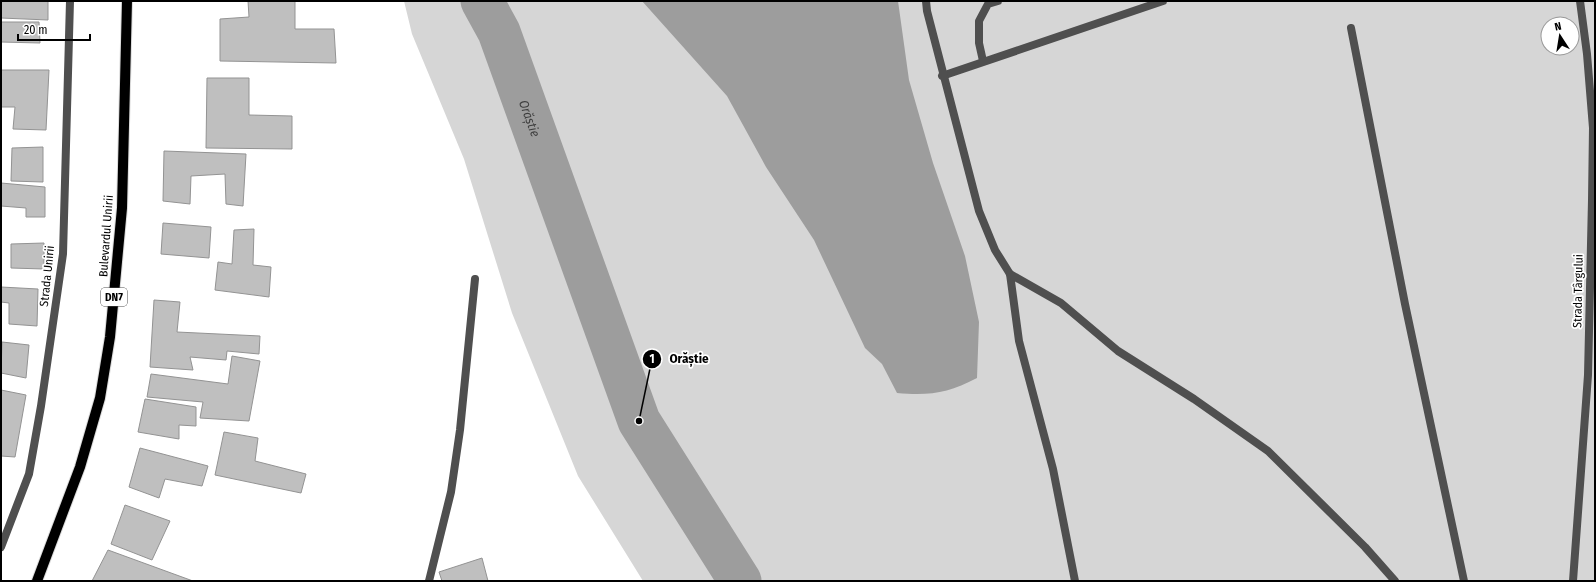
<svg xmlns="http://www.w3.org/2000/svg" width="1596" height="582" font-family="'Fira Sans Condensed',sans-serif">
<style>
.green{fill:#d6d6d6;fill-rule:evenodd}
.water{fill:#9d9d9d}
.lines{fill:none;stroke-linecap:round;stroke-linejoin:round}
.river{stroke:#9d9d9d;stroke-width:43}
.building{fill:#bfbfbf;stroke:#939393}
.primary-casing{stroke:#dbdbdb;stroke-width:12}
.service{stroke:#4f4f4f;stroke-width:8}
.minor{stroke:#4f4f4f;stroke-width:8}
.primary{stroke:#000;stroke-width:10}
.labels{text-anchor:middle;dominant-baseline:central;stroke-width:3.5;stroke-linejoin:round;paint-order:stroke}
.shield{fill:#fff;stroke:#4c4c4c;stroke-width:1}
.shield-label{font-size:11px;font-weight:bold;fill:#000}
.street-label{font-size:12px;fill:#000;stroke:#fff}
.water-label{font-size:13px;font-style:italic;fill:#3e3e3e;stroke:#fff}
.leader{fill:none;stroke:#000;stroke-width:1.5}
.callout-dot{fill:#000;stroke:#fff;stroke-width:1.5}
.mark-label{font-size:12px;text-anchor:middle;font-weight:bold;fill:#fff}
.callout-label{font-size:13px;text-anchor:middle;font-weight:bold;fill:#000;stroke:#fff;stroke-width:3.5;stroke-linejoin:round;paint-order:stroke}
</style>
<rect width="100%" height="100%" fill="#fff"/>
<path class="green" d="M404,1H1595V581H643L578,476L512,313L464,159L412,34ZM1548,24H1572V48H1548Z"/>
<path class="water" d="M642,1H898L909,80L933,163L965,256L979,322L977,378C948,393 930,396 897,393L882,364L865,348L814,240L766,167L727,96Z"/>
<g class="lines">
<path class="river" id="s1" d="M482,1L499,32L639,421L740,581"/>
</g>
<g class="building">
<path d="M1,1H48V20L1,18Z"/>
<path d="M248,1H295V29H334L336,63L220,61V19L249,17Z"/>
<path d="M1,22H39L40,43L1,42Z"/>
<path d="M1,70H49L46,130L13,129L15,107H1Z"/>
<path d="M207,78H249V115L292,116V149L206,148Z"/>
<path d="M43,147V182L11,181L12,148Z"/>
<path d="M164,151L246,154L243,206L226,204L225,174L191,176L190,204L163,201Z"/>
<path d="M1,183L45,187V217H26V208L1,206Z"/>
<path d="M163,223L211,227L209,258L161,254Z"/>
<path d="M254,229L253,265L271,267L269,297L215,290L218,262L232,264L234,230Z"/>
<path d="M44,243V269L11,268V244Z"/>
<path d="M1,287L38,289L37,326L9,324V303L1,302Z"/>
<path d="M154,300L180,302L177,332L260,336L259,354L227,351L226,360L190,357L193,370L150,367Z"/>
<path d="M2,342L29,345L26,378L1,373Z"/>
<path d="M232,356L260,361L249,421L200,418L203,402L147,397L151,374L228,384Z"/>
<path d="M1,390L26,395L15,457L1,456Z"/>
<path d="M145,399L196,407V426L179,425V439L138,432Z"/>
<path d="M224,432L258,438L255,461L306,474L301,493L215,475Z"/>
<path d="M140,448L208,466L202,486L165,479L159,498L129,487Z"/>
<path d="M125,505L170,521L152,560L111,544Z"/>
<path d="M108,550L193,581H92Z"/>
<path d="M482,558L488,581H442L439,572Z"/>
</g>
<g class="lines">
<defs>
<path id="primary" d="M37,581L80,467L100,398L110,337L122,208L127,1"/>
</defs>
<use href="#primary" class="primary-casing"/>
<g class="service">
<path d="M1351,28L1405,304L1464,581"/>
<path d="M983,61L979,43V21L988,4L998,1"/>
<path d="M942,76L1163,1"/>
</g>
<g class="minor">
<path d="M926,1L927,11L979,211L995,250L1010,274L1019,341L1053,469L1075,581"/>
<path d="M1010,274L1061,303L1118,351L1194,399L1268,451L1365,547L1395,581"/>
<path d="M1,547L29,474L41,406L63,254L70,1"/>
<path d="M429,581L451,492L460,430L475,279"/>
<path d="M1573,581L1588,375L1592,200L1593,128L1587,54L1580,1"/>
</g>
<use href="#primary" class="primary"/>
</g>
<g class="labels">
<rect class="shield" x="101" y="288" width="26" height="18" rx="3"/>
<g class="shield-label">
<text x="114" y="297">DN7</text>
</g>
<g class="street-label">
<text transform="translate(106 236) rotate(-86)">Bulevardul Unirii</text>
<text transform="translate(47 276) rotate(-84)">Strada Unirii</text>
<text transform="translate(1578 291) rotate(-89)">Strada Târgului</text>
</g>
<g class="water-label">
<text stroke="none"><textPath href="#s1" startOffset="127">Orăștie</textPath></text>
</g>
</g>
<path class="leader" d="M639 421L652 359"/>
<g class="callout-dot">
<circle cx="639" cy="421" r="4"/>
<circle cx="652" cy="359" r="10"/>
</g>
<g class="mark-label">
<text x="652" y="363">1</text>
</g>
<g class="callout-label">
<text x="689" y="363">Orăștie</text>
</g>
<rect width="1596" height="582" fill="none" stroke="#000000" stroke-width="4"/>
<g transform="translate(1560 36) rotate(348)"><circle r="19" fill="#ffffff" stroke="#999999"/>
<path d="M0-3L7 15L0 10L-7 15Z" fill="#000000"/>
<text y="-6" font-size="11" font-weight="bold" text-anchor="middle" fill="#000000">N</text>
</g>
<path d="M18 34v6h72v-6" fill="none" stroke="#000000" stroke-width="2"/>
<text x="24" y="34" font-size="12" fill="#000000" stroke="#ffffff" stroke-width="3" paint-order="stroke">20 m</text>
</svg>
